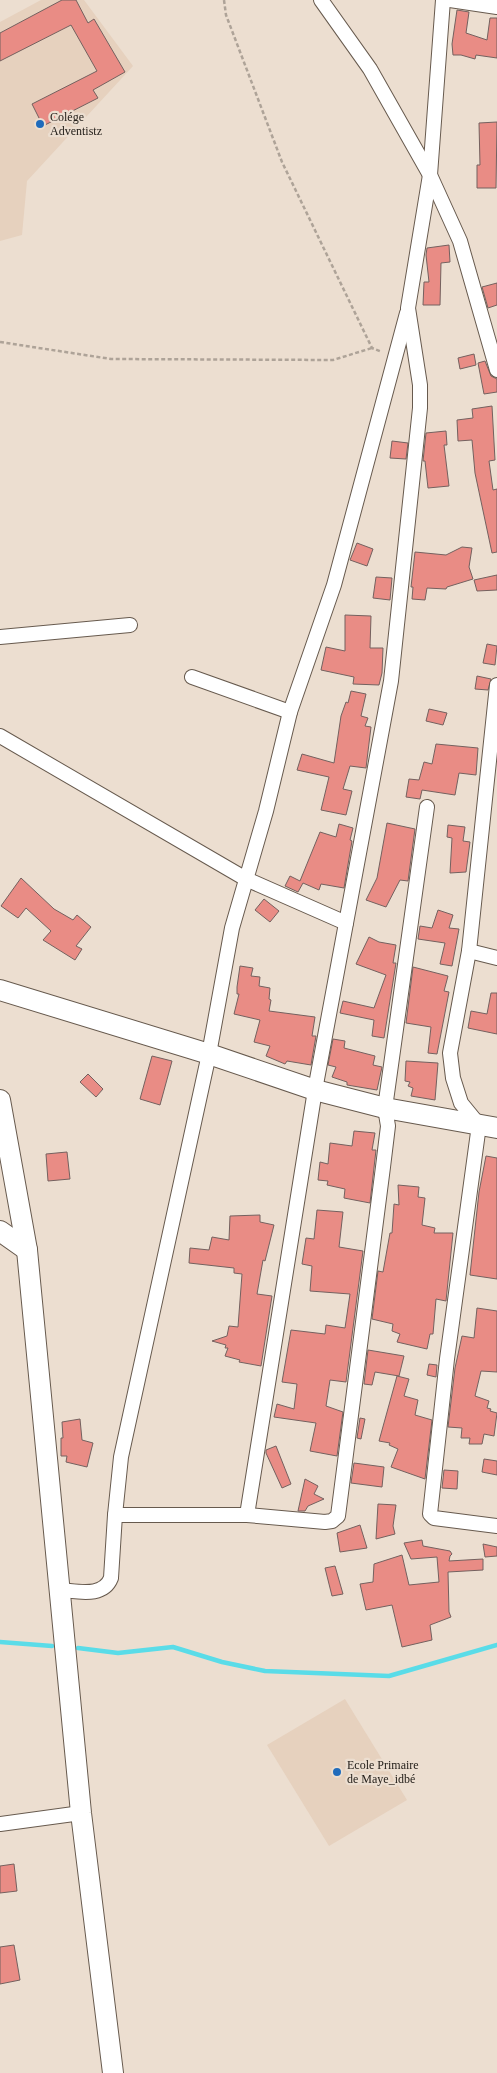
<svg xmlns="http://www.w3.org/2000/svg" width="497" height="2073" font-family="'Times New Roman',serif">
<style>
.built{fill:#e6d1be}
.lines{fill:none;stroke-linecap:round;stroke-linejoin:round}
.stream{stroke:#5adce8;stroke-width:4.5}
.building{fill:#e98c85;stroke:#74615f}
.street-casing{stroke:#675a4e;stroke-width:16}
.secondary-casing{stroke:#675a4e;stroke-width:22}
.path{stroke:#aea398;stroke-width:2.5;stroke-dasharray:4 2.5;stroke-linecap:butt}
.street{stroke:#fff;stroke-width:14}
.secondary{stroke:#fff;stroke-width:20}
.poi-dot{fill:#206bbb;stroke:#ecded0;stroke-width:2}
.labels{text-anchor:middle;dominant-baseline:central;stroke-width:4.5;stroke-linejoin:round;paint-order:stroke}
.poi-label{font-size:12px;fill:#25201b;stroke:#ecded0;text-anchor:start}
</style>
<rect width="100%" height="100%" fill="#ecded0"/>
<g class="built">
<path d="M41,0H84L133,66L27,181L22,235L0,241V22Z"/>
<path d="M345,1699L407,1800L329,1846L267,1745Z"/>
</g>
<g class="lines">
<g class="stream">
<path d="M0,1642L52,1646"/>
<path d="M78,1648L118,1653L173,1647L222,1662L265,1671L389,1676L497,1645"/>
</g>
</g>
<g class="building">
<path d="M62,0H76L88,23L94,19L125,72L93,90L98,98L43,126L32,104L97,71L71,25L0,61V33Z"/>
<path d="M457,10L469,12L466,33L487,40L490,18H497V58L476,55L475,59L461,55H453L452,44Z"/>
<path d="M497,122L496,188H477V165H480L479,123Z"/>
<path d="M449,245L450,262L441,263L440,305H423L424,282H429L426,255L427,248Z"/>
<path d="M497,283V305L488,308L482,287Z"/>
<path d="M474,354L476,365L460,369L458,358Z"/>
<path d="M485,361L491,376L497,379V392L484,394L478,363Z"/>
<path d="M492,406L495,460L489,461L493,490L497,489V552L492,553L475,473L472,440L458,441L457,420L473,418L472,409Z"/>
<path d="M446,431L447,445H444L449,486L428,488L425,461H423L426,433Z"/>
<path d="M392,441L408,443L406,459L390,458Z"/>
<path d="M357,543L373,549L367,566L350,560Z"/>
<path d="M462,547L472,548L469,567L473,579L447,587L446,589L427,588L425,600L412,599L413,587H411L415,552L446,555Z"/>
<path d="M497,575V590L477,591L474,580Z"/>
<path d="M376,577L392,578L390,600L373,598Z"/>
<path d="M345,615L371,616L370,648H383L382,673L379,685L353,684L354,677L321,670L326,647L345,651Z"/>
<path d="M487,644L497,646L495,665L483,663Z"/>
<path d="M477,676L491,679L488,690L475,689Z"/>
<path d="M351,691L366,694L361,716L368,718L365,726L371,727L366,768L350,766L343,789L352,791L346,815L321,810L329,777L297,770L302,754L334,763L341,716L346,702L348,703Z"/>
<path d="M429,709L447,713L443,725L426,721Z"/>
<path d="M436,744L478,748L476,775L459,773L455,795L422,790L420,799L406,797L409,779L419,780L424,762L432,764Z"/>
<path d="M387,823L415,829L408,881L400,880L386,907L366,900L377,878Z"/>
<path d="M339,824L353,828L350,840L352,841L344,888L321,884L319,890L303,883L298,892L285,886L290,876L300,881L320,832L336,837Z"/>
<path d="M448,825L465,827L463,841L470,842L466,872L450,873L452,838L447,837Z"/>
<path d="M21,878L54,909L73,920L77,915L91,927L76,946L82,949L75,960L43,940L51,931L26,908L18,918L1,906Z"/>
<path d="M264,899L279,911L270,922L255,910Z"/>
<path d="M438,910L453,915L449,928L459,929L452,966L440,964L445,943L418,939L420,926L432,928Z"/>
<path d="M369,937L379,942L396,945L393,963H396L384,1038L372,1036L374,1020L340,1013L343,1001L374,1008L386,975L356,964Z"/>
<path d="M240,966L253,968L251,976L260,977L259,986L270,988L269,999L271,1000L269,1011L315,1017L312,1036H316L311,1065L287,1061L285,1064L266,1056L270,1046L254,1042L260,1020L234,1014L239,994H237V987Z"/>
<path d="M413,967L448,976L444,991L449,992L437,1054L428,1053L431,1027L406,1023Z"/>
<path d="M491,993H497V1034L468,1028L471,1011L487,1014Z"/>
<path d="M333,1039L345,1041L344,1048L375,1056L373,1065L382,1067L377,1090L347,1085V1082L332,1077L336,1067L328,1065Z"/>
<path d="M152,1056L172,1061L160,1105L140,1099Z"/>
<path d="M406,1061L438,1063L435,1100L411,1096L413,1088L408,1086L410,1082L405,1081Z"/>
<path d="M88,1074L103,1089L96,1097L80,1082Z"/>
<path d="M354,1131L375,1133L372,1150H376L370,1203L344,1198L345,1189L327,1185L328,1181L318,1180L320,1162L328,1164L330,1143L352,1146Z"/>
<path d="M67,1152L70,1179L48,1181L46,1154Z"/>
<path d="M486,1156L497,1158V1279L470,1275L479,1192Z"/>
<path d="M398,1185L419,1187L418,1197L425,1198L422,1225L435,1228L434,1233H453L446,1301L436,1299L433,1334H430L427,1349L397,1342L400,1334L392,1331L393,1324L372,1319L378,1271L383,1272L390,1233H392L394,1204L399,1205Z"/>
<path d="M317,1210L343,1212L339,1247L363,1251L346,1382L330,1380L326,1406L343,1412L337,1456L310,1451L316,1423L274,1417L277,1404L294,1409L297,1384L282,1382L291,1330L325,1334L326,1325L345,1328L350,1294L310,1291L312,1266L302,1264L306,1238L314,1239Z"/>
<path d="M260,1215V1222L274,1225L265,1261L263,1260L257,1294L272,1296L261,1366L239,1362L240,1360L225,1356L228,1348H225L226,1345L212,1341L227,1336L229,1326L238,1327L242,1274L234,1273V1268L189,1263L190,1248L209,1250L212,1237L229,1240L230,1216Z"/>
<path d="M477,1308L497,1311V1372L481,1371L475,1396L489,1401L487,1408L491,1409L490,1411L497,1413L494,1436L484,1434L482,1444H469L470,1438H461L462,1428L448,1427L455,1368L462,1336L474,1338Z"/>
<path d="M368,1350L404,1356L399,1376L375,1372L372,1385L364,1384Z"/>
<path d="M429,1364L437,1365L436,1377L427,1375Z"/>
<path d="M397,1376L409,1379L404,1396L418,1400L415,1415L432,1420L425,1479L391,1467L398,1449L389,1445L390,1443L379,1441Z"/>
<path d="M360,1418L365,1419L361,1439L357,1438Z"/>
<path d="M80,1419L82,1440L93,1443L87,1467L66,1462L67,1456H61V1438H63L62,1422Z"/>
<path d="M276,1446L291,1484L282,1488L266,1453V1450Z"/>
<path d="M484,1459L497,1461V1475L482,1472Z"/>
<path d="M354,1463L384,1467L382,1487L351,1483Z"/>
<path d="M444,1470L458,1471L457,1489L442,1488Z"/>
<path d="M305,1479L318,1486L314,1494L324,1499L308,1506L305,1511H298Z"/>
<path d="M378,1504L396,1505L393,1526L395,1534L376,1539Z"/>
<path d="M360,1525L367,1548L340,1552L337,1533Z"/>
<path d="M422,1540L423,1546L450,1551L452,1554L450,1556L449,1561L483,1559V1570L448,1572L449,1612L451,1617L430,1625L432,1640L402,1647L392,1605L366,1610L360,1584L373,1582L374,1564L402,1555L409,1585L439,1582L437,1557L411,1559L404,1543Z"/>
<path d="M483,1544L497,1547V1556L485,1557Z"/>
<path d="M335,1566L343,1594L332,1596L325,1568Z"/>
<path d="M14,1864L17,1891L0,1893V1866Z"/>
<path d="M14,1945L20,1980L0,1984V1947Z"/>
</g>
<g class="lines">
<defs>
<g id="street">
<path d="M321,0L370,69L430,175L460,241L497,370"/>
<path d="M450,0L497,7"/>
<path d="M0,637L130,625"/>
<path d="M192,677L290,712"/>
<path d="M497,685L469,951L450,1053L453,1078L461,1103L479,1125L447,1359L430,1514L434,1518L497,1526"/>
<path d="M0,736L246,879L346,923"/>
<path d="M469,951L497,958"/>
<path d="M115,1515H247L325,1522L332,1521L338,1516L383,1167L388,1126L385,1108L427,807"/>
<path d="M247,1515L315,1090L391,681L420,408V385L408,308L430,175L443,0"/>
<path d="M59,1590C78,1591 103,1598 111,1578L115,1515L121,1457L209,1054L232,928L266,811L290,712L334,585L407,313"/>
<path d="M0,1824L81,1813"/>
</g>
<g id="secondary">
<path d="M0,990L209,1054L315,1090L385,1108L497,1128"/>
<path d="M0,1100L27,1250L81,1813L113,2073"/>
<path d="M0,1231L27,1250"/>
</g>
</defs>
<use href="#street" class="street-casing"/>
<use href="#secondary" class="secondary-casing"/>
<g class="path">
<path d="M224,0L226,15L282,162L372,348L382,352"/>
<path d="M0,342L111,359L333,360L372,348"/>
</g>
<use href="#street" class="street"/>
<use href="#secondary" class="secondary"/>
</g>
<g class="poi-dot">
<circle cx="40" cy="124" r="5"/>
<circle cx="337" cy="1772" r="5"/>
</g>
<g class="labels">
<g class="poi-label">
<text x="50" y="117">Colége<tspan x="50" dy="14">Adventistz</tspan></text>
<text x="347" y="1765">Ecole Primaire<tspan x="347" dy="14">de Maye_idbé</tspan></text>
</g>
</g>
</svg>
